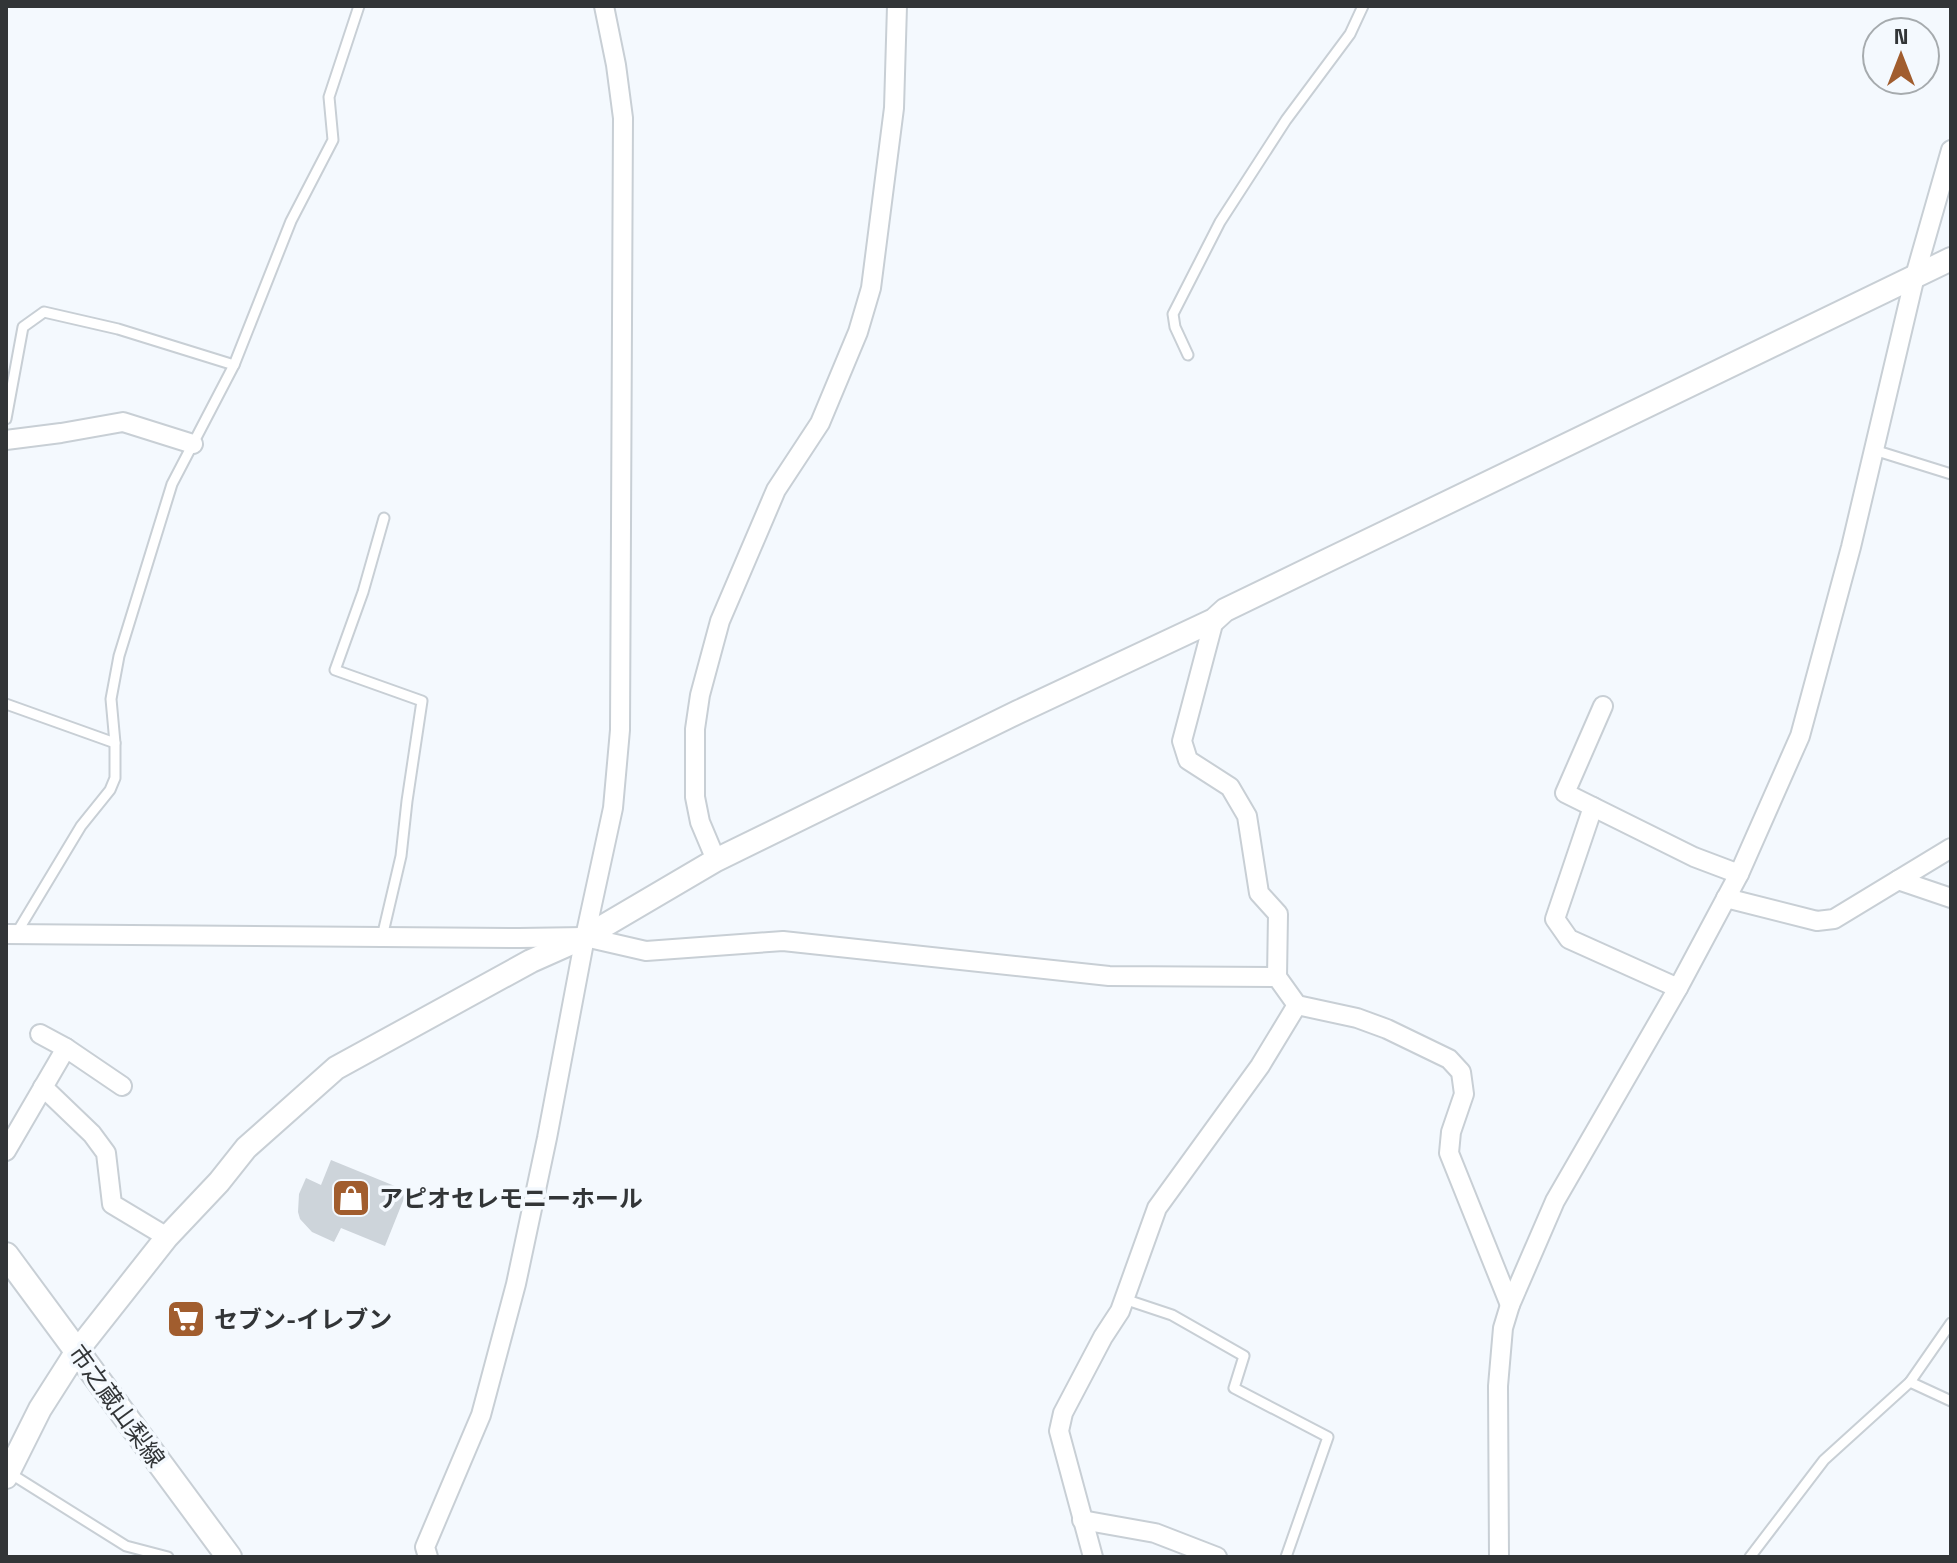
<svg xmlns="http://www.w3.org/2000/svg" width="1957" height="1563" font-family="'Space Grotesk','Noto Sans JP',sans-serif">
<style>
.building{fill:#cdd4da}
.lines{fill:none;stroke-linecap:round;stroke-linejoin:round}
.service-casing{stroke:#c8cfd5;stroke-width:13}
.minor-casing{stroke:#c8cfd5;stroke-width:22}
.tertiary-casing{stroke:#c8cfd5;stroke-width:26}
.secondary-casing{stroke:#c8cfd5;stroke-width:28}
.service{stroke:#fff;stroke-width:9}
.minor{stroke:#fff;stroke-width:18}
.tertiary{stroke:#fff;stroke-width:22}
.secondary{stroke:#fff;stroke-width:24}
.labels{text-anchor:middle;dominant-baseline:central;stroke-width:7;stroke-linejoin:round;paint-order:stroke}
.poi-label{font-size:24px;font-weight:bold;fill:#323537;stroke:#f4f9fe;text-anchor:start}
.street-label{font-size:24px;fill:#323537;stroke:#f4f9fe}
</style>
<rect width="100%" height="100%" fill="#f4f9fe"/>
<path class="building" d="M331,1160L407,1191L385,1246L341,1228L334,1242L312,1232L300,1219L298,1212L299,1194L306,1178L321,1185Z"/>
<g class="lines">
<defs>
<g id="service">
<path d="M1188,355L1175,327L1173,314L1220,222L1286,120L1350,34L1363,6"/>
<path d="M6,419L23,327L44,312L118,329L234,365"/>
<path d="M1874,450L1951,474"/>
<path d="M6,704L115,743"/>
<path d="M16,934L81,826L110,790L115,778V743L111,699L119,656L172,484L234,365L291,221L333,140L329,97L359,6"/>
<path d="M382,937L401,856L407,801L422,701L335,670L363,592L384,518"/>
<path d="M1124,1299L1172,1315L1244,1356L1234,1388L1328,1437L1286,1557"/>
<path d="M1910,1382L1951,1323"/>
<path d="M8,1472L126,1546L168,1557"/>
<path d="M1750,1557L1824,1460L1910,1382L1951,1401"/>
</g>
<g id="minor">
<path d="M6,440L61,433L123,422L193,444"/>
<path d="M1214,620L1182,741L1188,760L1230,787L1247,816L1259,893L1278,914L1277,977L1297,1005L1357,1018L1387,1029L1449,1059L1461,1072L1464,1094L1451,1132L1449,1153L1510,1305"/>
<path d="M1603,706L1565,793L1694,857L1739,874"/>
<path d="M1593,807L1555,919L1569,939L1678,988"/>
<path d="M716,860L700,822L695,797V729L700,695L720,621L776,490L820,423L858,332L871,288L894,108L897,6"/>
<path d="M1898,880L1951,898"/>
<path d="M1726,898L1817,921L1834,919L1951,848"/>
<path d="M6,934L519,938L585,937L646,951L783,941L1109,976L1277,977"/>
<path d="M40,1034L66,1048"/>
<path d="M43,1087L92,1134L106,1153L112,1204L167,1237"/>
<path d="M6,1151L66,1048L122,1086"/>
<path d="M1082,1520L1155,1533L1217,1557"/>
<path d="M428,1557L425,1547L481,1415L516,1284L547,1138L585,937L613,808L620,730L623,118L616,65L604,6"/>
<path d="M1093,1557L1059,1431L1063,1413L1103,1337L1120,1311L1157,1208L1260,1066L1297,1005"/>
<path d="M1499,1557L1498,1386L1503,1328L1510,1305L1555,1201L1678,988L1739,874L1800,736L1851,547L1915,276L1951,150"/>
</g>
<path id="tertiary" d="M6,1477L40,1409L77,1351L167,1237L219,1182L246,1148L336,1068L531,961L585,937L716,860L1018,712L1214,620L1225,610L1322,563L1951,259"/>
<path id="secondary" d="M6,1255L229,1557"/>
</defs>
<use href="#service" class="service-casing"/>
<use href="#minor" class="minor-casing"/>
<use href="#tertiary" class="tertiary-casing"/>
<use href="#secondary" class="secondary-casing"/>
<use href="#service" class="service"/>
<use href="#minor" class="minor"/>
<use href="#tertiary" class="tertiary"/>
<use href="#secondary" class="secondary"/>
</g>
<defs>
<symbol id="shop-square" viewBox="-11 -11 22 22"><rect x="-9" y="-9" width="18" height="18" rx="4" fill="#a15d2e" stroke="#f4f9fe"/><path d="M-5-2.5h2.3a2.7 3.5 0 0 1 5.4 0H5L5.5 6h-11ZM-1.5-2.5h3a1.5 2.3 0 0 0-3 0Z" fill="#fff"/></symbol>
<symbol id="supermarket-square" viewBox="-11 -11 22 22"><rect x="-9" y="-9" width="18" height="18" rx="4" fill="#a15d2e" stroke="#f4f9fe"/><path d="M-6-5.5h2.5l.6 2H6L4.5 2H-2.5L-4.4-4H-6ZM-1.5 3.2a1.3 1.3 0 1 0 .1 0ZM3 3.2a1.3 1.3 0 1 0 .1 0Z" fill="#fff"/></symbol>
</defs>
<g fill-rule="evenodd">
<use href="#shop-square" x="329" y="1176" width="44" height="44"/>
<use href="#supermarket-square" x="164" y="1297" width="44" height="44"/>
</g>
<g class="labels">
<g class="poi-label">
<text x="379" y="1198">アピオセレモニーホール</text>
<text x="214" y="1319">セブン-イレブン</text>
</g>
<g class="street-label">
<text transform="translate(117 1406) rotate(54)">市之蔵山梨線</text>
</g>
</g>
<rect width="1957" height="1563" fill="none" stroke="#323537" stroke-width="16"/>
<g transform="translate(1901 56)"><circle r="38" fill="#f4f9fe" stroke="#a6abae" stroke-width="2"/>
<path d="M0-6L14 30L0 20L-14 30Z" fill="#a15d2e"/>
<text y="-12" font-size="22" font-weight="bold" text-anchor="middle" fill="#323537">N</text>
</g>
</svg>
